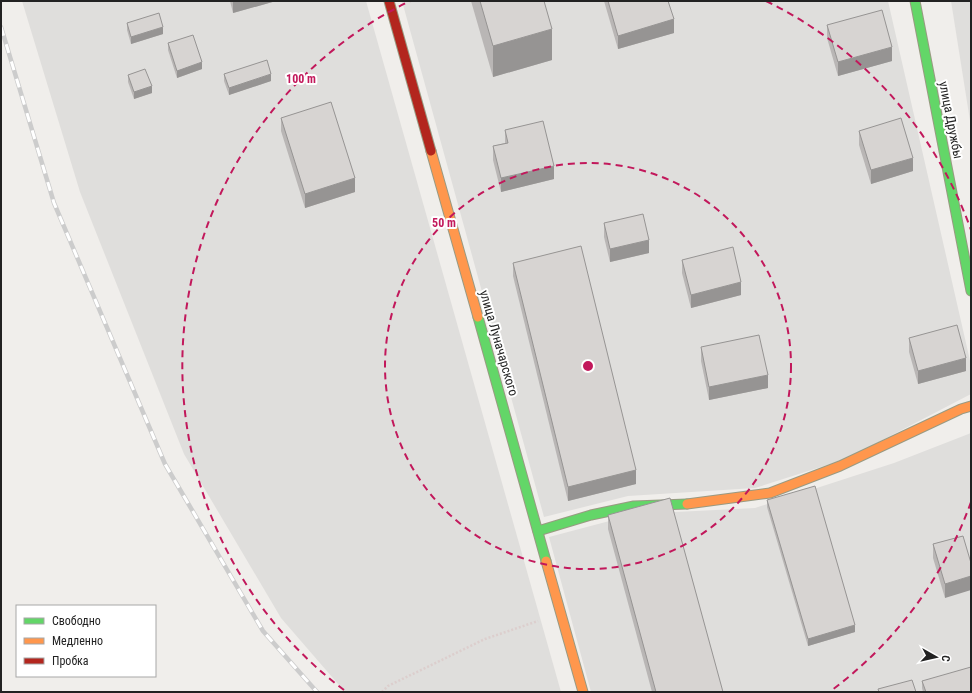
<svg xmlns="http://www.w3.org/2000/svg" width="972" height="693" font-family="'Roboto Condensed',sans-serif">
<style>
.residential{fill:#dfdedc}
.lines{fill:none;stroke-linecap:round;stroke-linejoin:round}
.fast-casing{stroke:#999a82;stroke-width:11}
.slow-casing{stroke:#999a82;stroke-width:11}
.jam-casing{stroke:#999a82;stroke-width:11}
.path{stroke:#dccecd;stroke-width:2.5;stroke-dasharray:2 2;stroke-linecap:butt}
.fast{stroke:#63d668;stroke-width:9}
.slow{stroke:#ff974d;stroke-width:9}
.jam{stroke:#b3261e;stroke-width:9}
.rail-casing{stroke:#ccc;stroke-width:4.5}
.rail{stroke:#fff;stroke-width:3;stroke-dasharray:9;stroke-linecap:butt}
.wall{fill:#b9b6b5}
.shaded-wall{fill:#969493}
.building{fill:#d7d4d2;stroke:#969493}
.ring{fill:none;stroke:#c2185b;stroke-width:2;stroke-dasharray:7 5}
.labels{text-anchor:middle;dominant-baseline:central;stroke-width:4;stroke-linejoin:round;paint-order:stroke}
.street-label{font-size:13px;fill:#222;stroke:#fff}
.centre{fill:#c2185b;stroke:#fff;stroke-width:2}
.ring-label{font-size:12px;text-anchor:middle;font-weight:bold;fill:#c2185b;stroke:#fff;stroke-width:4;stroke-linejoin:round;paint-order:stroke}
</style>
<rect width="100%" height="100%" fill="#f0eeeb"/>
<g class="residential">
<path d="M22,1H366L561,692H345L281,618L184,454L80,192Z"/>
<path d="M402,1H888L971,365V394L846,459L755,488L628,496L544,517Z"/>
<path d="M951,1H971V127Z"/>
<path d="M971,433V692H591L549,537L636,514L755,508L894,463Z"/>
</g>
<g class="lines">
<defs>
<g id="fast">
<path d="M915,1L971,291"/>
<path d="M478,317L546,561"/>
<path d="M538,531L591,515L634,506L687,504"/>
</g>
<g id="slow">
<path d="M431,151L478,317"/>
<path d="M687,504L770,493L840,466L961,409L971,406"/>
<path d="M546,561L583,692"/>
</g>
<path id="jam" d="M389,1L431,151"/>
</defs>
<use href="#fast" class="fast-casing"/>
<use href="#slow" class="slow-casing"/>
<use href="#jam" class="jam-casing"/>
<path class="path" d="M382,692L388,686L485,639L538,621"/>
<use href="#fast" class="fast"/>
<use href="#slow" class="slow"/>
<use href="#jam" class="jam"/>
<defs>
<path id="rail" d="M1,27L54,203L165,464L263,631L317,692"/>
</defs>
<use href="#rail" class="rail-casing"/>
<use href="#rail" class="rail"/>
</g>
<g class="wall">
<path d="M230,1H276L233,13Z"/>
<path d="M471,1H544L552,60L493,77Z"/>
<path d="M604,1H668L674,33L618,49Z"/>
<path d="M127,23L163,34L131,44L127,30Z"/>
<path d="M827,25L892,61L838,76L827,38Z"/>
<path d="M168,43L202,69L177,78L168,50Z"/>
<path d="M224,74L271,81L229,95L224,81Z"/>
<path d="M128,75L152,93L134,99L128,82Z"/>
<path d="M281,118L355,192L305,208L281,131Z"/>
<path d="M505,130L554,179L501,192L493,160V146L505,143Z"/>
<path d="M859,131L913,171L871,184L859,145Z"/>
<path d="M604,223L649,253L610,262L604,237Z"/>
<path d="M682,260L741,295L691,308L682,273Z"/>
<path d="M513,263L636,484L568,501L513,276Z"/>
<path d="M909,338L966,371L918,384L909,352Z"/>
<path d="M701,347L768,388L709,400L701,361Z"/>
<path d="M767,500L855,632L808,646L767,507Z"/>
<path d="M608,515L723,692H652L608,529Z"/>
<path d="M963,536L945,598L933,558V544Z"/>
<path d="M922,681L971,692H923L922,688Z"/>
</g>
<g class="shaded-wall">
<path d="M233,1H276L233,13Z"/>
<path d="M674,19V33L618,49V36Z"/>
<path d="M163,27V34L131,44V37Z"/>
<path d="M552,29V60L493,77V46Z"/>
<path d="M892,47V61L838,76V62Z"/>
<path d="M202,62V69L177,78V71Z"/>
<path d="M271,74V81L229,95V88Z"/>
<path d="M152,86V93L134,99V92Z"/>
<path d="M913,158V171L871,184V170Z"/>
<path d="M554,166V179L501,192V178Z"/>
<path d="M355,178V192L305,208V194Z"/>
<path d="M649,240V253L610,262V249Z"/>
<path d="M741,282V295L691,308V295Z"/>
<path d="M966,358V371L918,384V371Z"/>
<path d="M768,375V388L709,400V387Z"/>
<path d="M636,470V484L568,501V487Z"/>
<path d="M971,576V590L945,598V584Z"/>
<path d="M855,625V632L808,646V639Z"/>
</g>
<g class="building">
<path d="M480,1H544L552,29L493,46Z"/>
<path d="M608,1H668L674,19L618,36Z"/>
<path d="M882,10L892,47L838,62L827,25Z"/>
<path d="M159,13L163,27L131,37L127,23Z"/>
<path d="M193,35L202,62L177,71L168,43Z"/>
<path d="M267,60L271,74L229,88L224,74Z"/>
<path d="M145,69L152,86L134,92L128,75Z"/>
<path d="M331,102L355,178L305,194L281,118Z"/>
<path d="M901,118L913,158L871,170L859,131Z"/>
<path d="M543,121L554,166L501,178L493,146L508,143L505,130Z"/>
<path d="M643,214L649,240L610,249L604,223Z"/>
<path d="M581,246L636,470L568,487L513,263Z"/>
<path d="M733,247L741,282L691,295L682,260Z"/>
<path d="M957,325L966,358L918,371L909,338Z"/>
<path d="M759,335L768,375L709,387L701,347Z"/>
<path d="M815,486L855,625L808,639L767,500Z"/>
<path d="M670,498L723,692H656L608,515Z"/>
<path d="M963,536L971,563V576L945,584L933,544Z"/>
<path d="M971,667V692H926L922,681Z"/>
<path d="M912,680L916,692H879L878,689Z"/>
</g>
<g class="ring">
<circle cx="588" cy="366" r="203"/>
<path d="M971 502A406 406 0 0 1 832 690M344 690A406 406 0 0 1 410 1M766 1A406 406 0 0 1 971 230"/>
</g>
<g class="labels">
<g class="street-label">
<text transform="translate(951 120) rotate(79)">улица Дружбы</text>
<text transform="translate(499 343) rotate(74)">улица Луначарского</text>
</g>
</g>
<circle cx="588" cy="366" r="6" class="centre"/>
<g class="ring-label">
<text x="301" y="83">100 m</text>
<text x="444" y="227">50 m</text>
</g>
<rect width="972" height="693" fill="none" stroke="#222222" stroke-width="4"/>
<rect x="16" y="605" width="140" height="72" fill="#ffffff" stroke="#a7a7a7"/>
<rect x="24" y="618" width="20" height="6" fill="#63d668" stroke="#a7a7a7"/>
<text x="52" y="625" font-size="12" fill="#222222">Свободно</text>
<rect x="24" y="638" width="20" height="6" fill="#ff974d" stroke="#a7a7a7"/>
<text x="52" y="645" font-size="12" fill="#222222">Медленно</text>
<rect x="24" y="658" width="20" height="6" fill="#b3261e" stroke="#a7a7a7"/>
<text x="52" y="665" font-size="12" fill="#222222">Пробка</text>
<g transform="translate(936 657) rotate(98)" stroke="#ffffff" stroke-width="3" paint-order="stroke">
<path d="M0-3L7 15L0 10L-7 15Z" fill="#222222"/>
<text y="-6" font-size="11" font-weight="bold" text-anchor="middle" fill="#222222">С</text>
</g>
</svg>
